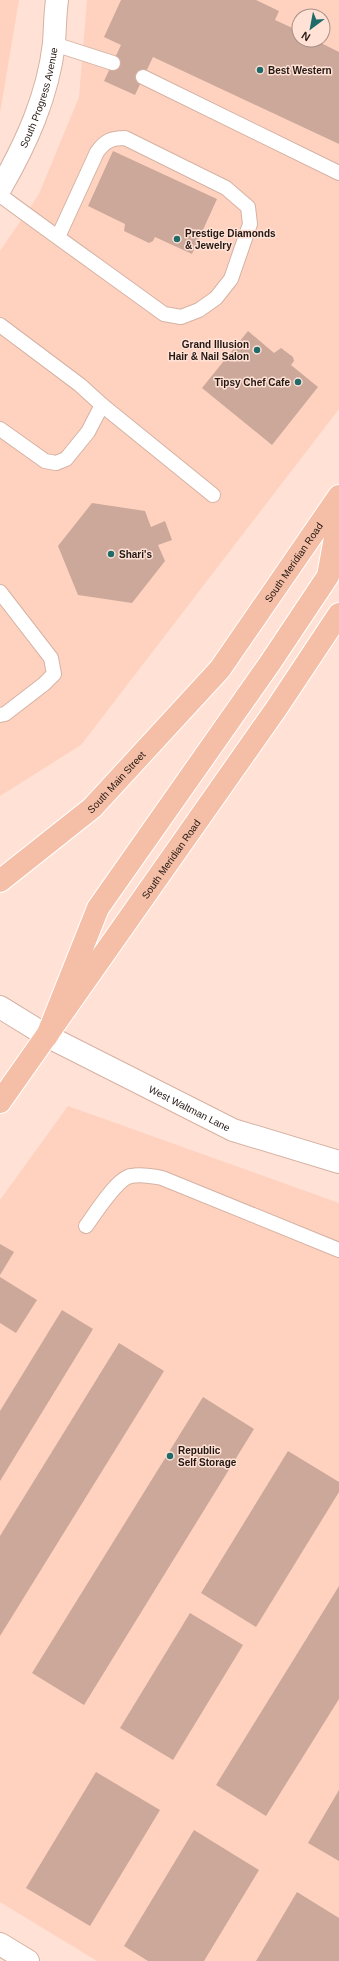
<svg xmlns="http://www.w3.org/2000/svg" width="339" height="1961" font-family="Helvetica,sans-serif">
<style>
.built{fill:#ffd2c0;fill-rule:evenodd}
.building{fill:#cba89a}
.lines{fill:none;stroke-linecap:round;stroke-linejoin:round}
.service-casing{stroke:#d5b2a3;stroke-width:16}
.minor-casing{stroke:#d5b2a3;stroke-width:24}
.tertiary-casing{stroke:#d5b2a3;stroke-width:24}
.primary-casing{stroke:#fff;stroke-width:24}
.service{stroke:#fff;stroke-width:14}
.minor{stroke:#fff;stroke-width:22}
.tertiary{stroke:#fff;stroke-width:22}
.primary{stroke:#f5bea6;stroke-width:22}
.poi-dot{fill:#1f6b6a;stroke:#ffe1d5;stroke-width:1.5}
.labels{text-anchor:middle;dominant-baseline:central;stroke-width:3;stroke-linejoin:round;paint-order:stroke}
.poi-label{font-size:10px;font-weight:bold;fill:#231712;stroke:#ffe1d5;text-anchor:start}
.street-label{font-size:10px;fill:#231712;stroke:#ffe1d5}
</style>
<rect width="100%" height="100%" fill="#ffe1d5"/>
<g class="built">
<path d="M0,0H19L0,113Z"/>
<path d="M87,0H339V409L81,745L0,796V251L39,194L79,97ZM299,16H323V40H299Z"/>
<path d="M68,1106L339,1203V1961H97L0,1902V1200Z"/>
</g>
<g class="building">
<path d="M121,0H256L279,11L275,20L299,31V40H315L339,52V144L153,57L135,95L104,81L121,45L104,37Z"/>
<path d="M113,151L217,199L192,254L155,237L153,241L149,243L124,231L125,224L88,206Z"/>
<path d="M248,331L274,353L281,348L293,357L294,361L291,365L318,387L272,445L202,388Z"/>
<path d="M92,503L145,511L151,527L165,521L172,540L158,545L165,561L132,603L78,595L58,546Z"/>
<path d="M0,1244L14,1252L0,1275Z"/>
<path d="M0,1277L37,1300L16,1333L0,1323Z"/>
<path d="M62,1310L93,1329L0,1481V1411Z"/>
<path d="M119,1343L164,1371L0,1636V1536Z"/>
<path d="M203,1397L254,1429L84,1705L32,1673Z"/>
<path d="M288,1451L339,1482V1492L256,1627L201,1593Z"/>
<path d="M339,1586V1699L266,1816L216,1785Z"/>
<path d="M190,1613L243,1645L173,1760L120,1728Z"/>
<path d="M96,1772L160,1810L90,1926L26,1888Z"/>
<path d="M339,1790V1861L308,1843Z"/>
<path d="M194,1830L259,1870L204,1961H148L124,1946Z"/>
<path d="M297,1892L339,1918V1961H256Z"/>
</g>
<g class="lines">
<defs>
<g id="service">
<path d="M54,44L113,63"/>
<path d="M143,77L339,173"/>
<path d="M0,195C54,235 109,274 164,314L181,317L199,310L216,298L231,279L250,224L248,207L226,188L125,138C111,138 105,141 97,152L58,237"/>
<path d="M0,325L80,385L102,405L88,432L66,459L56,463L45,461L0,429"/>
<path d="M102,405L213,495"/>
<path d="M0,592L51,658L54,674L44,684L5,714L0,715"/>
<path d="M86,1226C95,1214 117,1178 131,1176C141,1174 152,1176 162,1178L339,1250"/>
</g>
<g id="minor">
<path id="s1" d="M0,1007L47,1036L233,1130L339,1162"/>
</g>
<g id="tertiary">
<path id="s2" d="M0,189C26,144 48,96 54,43C55,29 55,14 57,0"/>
<path d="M0,1944L28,1961"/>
</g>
<g id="primary">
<path id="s3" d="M0,881L92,808L220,669L339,496"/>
<path d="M47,1036L98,908L270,663L328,576L339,516"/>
<path id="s4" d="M0,1102L276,709L339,614"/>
</g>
</defs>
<use href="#service" class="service-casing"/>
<use href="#minor" class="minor-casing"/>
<use href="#tertiary" class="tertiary-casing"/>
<use href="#primary" class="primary-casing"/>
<use href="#service" class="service"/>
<use href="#minor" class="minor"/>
<use href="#tertiary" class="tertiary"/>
<use href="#primary" class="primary"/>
</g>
<g class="poi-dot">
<circle cx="260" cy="70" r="4"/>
<circle cx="177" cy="239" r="4"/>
<circle cx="257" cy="350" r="4"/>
<circle cx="298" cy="382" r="4"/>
<circle cx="111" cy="554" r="4"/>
<circle cx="170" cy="1456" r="4"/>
</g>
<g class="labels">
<g class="poi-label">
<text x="268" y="70">Best Western</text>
<text x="185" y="233">Prestige Diamonds<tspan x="185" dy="12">&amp; Jewelry</tspan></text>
<text x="249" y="344" text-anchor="end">Grand Illusion<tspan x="249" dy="12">Hair &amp; Nail Salon</tspan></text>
<text x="290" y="382" text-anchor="end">Tipsy Chef Cafe</text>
<text x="119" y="554">Shari's</text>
<text x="178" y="1450">Republic<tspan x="178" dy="12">Self Storage</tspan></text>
</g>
<g class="street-label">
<text stroke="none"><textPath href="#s2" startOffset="100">South Progress Avenue</textPath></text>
<text stroke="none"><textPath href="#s3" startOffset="436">South Meridian Road</textPath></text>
<text stroke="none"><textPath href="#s3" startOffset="153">South Main Street</textPath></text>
<text stroke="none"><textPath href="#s4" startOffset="297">South Meridian Road</textPath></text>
<text stroke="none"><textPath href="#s1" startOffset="215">West Waltman Lane</textPath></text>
</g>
</g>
<g transform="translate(311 28) rotate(212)"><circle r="19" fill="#ffe1d5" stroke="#a79087"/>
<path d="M0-3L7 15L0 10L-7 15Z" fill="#1f6b6a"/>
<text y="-6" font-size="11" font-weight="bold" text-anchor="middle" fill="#231712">N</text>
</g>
</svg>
